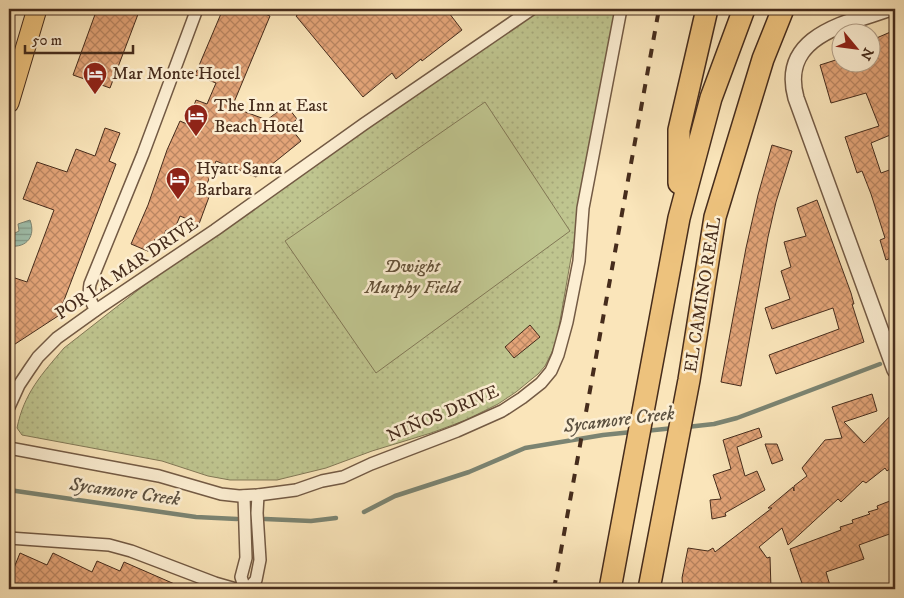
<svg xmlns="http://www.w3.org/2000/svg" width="904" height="598" font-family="'IM FELL DW Pica',serif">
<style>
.park{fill:url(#park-dots);stroke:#827856}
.pitch{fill:#bfc58f;stroke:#827856}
.water{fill:url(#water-rules);stroke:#7b8472}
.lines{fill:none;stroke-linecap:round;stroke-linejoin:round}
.stream{stroke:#7b8472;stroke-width:4.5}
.building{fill:url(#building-cross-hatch);stroke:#462c1c}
.minor-casing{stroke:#735a44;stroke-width:14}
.tertiary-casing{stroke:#735a44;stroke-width:18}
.primary-casing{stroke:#462c1c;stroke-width:21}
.motorway-casing{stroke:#462c1c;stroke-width:24}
.minor{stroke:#fceed2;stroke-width:11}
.tertiary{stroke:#fceed2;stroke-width:15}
.primary{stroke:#edc27d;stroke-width:19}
.motorway{stroke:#edc27d;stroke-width:21}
.rail{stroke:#462c1c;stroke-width:4;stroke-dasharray:9 9;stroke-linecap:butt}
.labels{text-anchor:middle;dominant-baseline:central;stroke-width:5;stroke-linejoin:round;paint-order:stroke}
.poi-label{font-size:18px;fill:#462c1c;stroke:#fceed2;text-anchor:start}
.park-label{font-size:18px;font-style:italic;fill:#645239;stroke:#fceed2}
.street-label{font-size:18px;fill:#462c1c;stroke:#fceed2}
.water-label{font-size:19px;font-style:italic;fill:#5c5140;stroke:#fceed2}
</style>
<defs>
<pattern id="park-dots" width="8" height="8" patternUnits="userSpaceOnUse" patternTransform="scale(1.25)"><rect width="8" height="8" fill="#bfc58f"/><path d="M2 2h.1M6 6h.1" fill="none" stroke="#a6a97b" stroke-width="1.8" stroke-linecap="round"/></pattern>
<pattern id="water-rules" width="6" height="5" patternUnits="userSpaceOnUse" patternTransform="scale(1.25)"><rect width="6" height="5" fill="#9fbfac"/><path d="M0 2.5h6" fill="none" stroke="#839b8b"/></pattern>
<pattern id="building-cross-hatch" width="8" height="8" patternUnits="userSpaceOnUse" patternTransform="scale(1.25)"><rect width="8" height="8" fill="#e3a478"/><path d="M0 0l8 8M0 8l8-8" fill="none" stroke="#ba8662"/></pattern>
</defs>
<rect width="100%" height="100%" fill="#fae5ba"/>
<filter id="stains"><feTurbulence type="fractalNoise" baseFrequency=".004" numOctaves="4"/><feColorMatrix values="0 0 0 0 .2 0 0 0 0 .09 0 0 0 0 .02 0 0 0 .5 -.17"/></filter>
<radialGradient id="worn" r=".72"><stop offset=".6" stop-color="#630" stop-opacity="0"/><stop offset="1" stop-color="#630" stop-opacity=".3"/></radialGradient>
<path class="park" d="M532,9H621L583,208L571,258L557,338L552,352L545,366L538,374L516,392L498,404L466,420L431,433L372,451L326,468L277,480H230L208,476L162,461L22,435L17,428C24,393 42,374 64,348L215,230Z"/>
<path class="pitch" d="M485,102L570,231L376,373L285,241Z"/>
<path class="water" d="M30,220C36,236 27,248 10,246L9,236L19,231L18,224Z"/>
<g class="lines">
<g class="stream">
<path d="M687,427L714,424L737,418L880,364"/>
<path d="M645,431L674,428"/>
<path d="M9,490L196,517L237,519"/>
<path d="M364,512L395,496L469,472L525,448L603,435L632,432"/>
<path d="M265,519L311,521L336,518"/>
</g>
</g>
<g class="building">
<path d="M97,9H140L110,88L73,75Z"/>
<path d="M223,9H252L270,16L232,107L267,120L286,105L297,119L289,126L301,141L256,177L216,161L203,194L209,197L199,224L180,216L173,233L166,230L161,242L155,239L150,252L131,244L148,205L167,150L180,121L187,124L196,100L207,104L216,83L195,75Z"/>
<path d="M305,9H446L462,30L422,61L421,59L396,79L392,73L363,97L296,16Z"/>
<path d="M895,30V133L871,143L881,173L895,168V262L893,263L891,258L886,260L880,240L885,238L871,194L862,171L857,173L845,137L879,126L866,93L831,103L820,65L842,58V62H872V40Z"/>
<path d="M105,128L120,133L109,161L116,164L58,316L9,348V276L27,282L54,210L23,199L37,162L67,172L76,149L95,156Z"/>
<path d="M772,145L792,151L776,202L768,237L741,386L721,382L746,248L758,195Z"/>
<path d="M817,200L851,293L854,304H852L864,342L776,374L769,355L839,329L833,308L772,329L765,308L790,299L781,271L791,267L784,242L806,236L797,208Z"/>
<path d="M530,325L540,337L514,358L505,347Z"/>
<path d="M872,394L877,411L844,422L864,443L895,411V465L887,471L885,468L866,483L863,481L841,502L838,499L788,545L782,528L759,547L767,558L770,557L771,589H683L682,578L688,548L708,551L713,548L715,552L772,508H768L793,487L794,491V486L807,476L802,468L825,440L842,438L832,407Z"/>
<path d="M759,428L762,437L737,447L745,476L757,471L765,490L725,513L726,516L712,519L710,500L721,499L713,475L731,469L723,440Z"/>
<path d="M765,444H777L783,460L772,464Z"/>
<path d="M895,499V532L859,545L864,559L826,572L831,589H804L790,549L841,530L840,527L853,523L852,520L870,514L868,512L878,509L877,506Z"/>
<path d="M20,553L47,565L53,553L92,572L97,561L120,571L124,562L186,589H9V580Z"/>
</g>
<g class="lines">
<defs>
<g id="minor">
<path d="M96,310C90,301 88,295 90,284L143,154L197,9"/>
<path d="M9,407L19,385L29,370L38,357L57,338L96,310L215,230L364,124L532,9"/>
<path d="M9,448L159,476L221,494L239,496L258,495L296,490L322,481L343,477L371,464L457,431L502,411L522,398L541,383L551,371L558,355L567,322L579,261L583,208L621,9"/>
<path d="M244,496L246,558L241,577L245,589"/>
<path d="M9,538L109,545L131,551L215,583L236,589"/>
<path d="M248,589L256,580L260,560L257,513L258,495"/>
</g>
<path id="tertiary" d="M888,9C845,24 779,36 796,98L895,370"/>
<path id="primary" d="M9,103L37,9"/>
<g id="motorway">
<path d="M679,183V130L707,9"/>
<path d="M610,589L679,218L711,98L744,9"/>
<path d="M649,589L689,380L715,217L763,59L783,9"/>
</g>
</defs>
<use href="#minor" class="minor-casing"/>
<use href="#tertiary" class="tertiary-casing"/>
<use href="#primary" class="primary-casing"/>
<use href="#motorway" class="motorway-casing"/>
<use href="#minor" class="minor"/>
<use href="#tertiary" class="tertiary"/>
<use href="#primary" class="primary"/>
<use href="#motorway" class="motorway"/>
<path class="rail" d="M554,589L659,9"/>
</g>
<defs>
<symbol id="hotel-pin" viewBox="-11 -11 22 30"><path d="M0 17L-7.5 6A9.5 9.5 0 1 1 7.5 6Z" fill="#8f2418" stroke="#fceed2"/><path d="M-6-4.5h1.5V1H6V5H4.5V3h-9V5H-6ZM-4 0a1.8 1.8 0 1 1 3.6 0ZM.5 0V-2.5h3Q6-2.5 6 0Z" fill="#fff"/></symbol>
</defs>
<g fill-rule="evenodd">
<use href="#hotel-pin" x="81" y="60" width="28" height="38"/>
<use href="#hotel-pin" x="182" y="102" width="28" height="38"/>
<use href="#hotel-pin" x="164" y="165" width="28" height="38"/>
</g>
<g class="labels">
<g class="poi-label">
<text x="112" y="74">Mar Monte Hotel</text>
<text x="214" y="106">The Inn at East<tspan x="214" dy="21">Beach Hotel</tspan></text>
<text x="196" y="169">Hyatt Santa<tspan x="196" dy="21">Barbara</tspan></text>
</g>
<g class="park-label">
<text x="412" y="267">Dwight<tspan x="412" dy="21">Murphy Field</tspan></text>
</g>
<g class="street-label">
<text transform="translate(127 269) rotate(-34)">POR LA MAR DRIVE</text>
<text transform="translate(703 295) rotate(-81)">EL CAMINO REAL</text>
<text transform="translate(443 414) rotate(-23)">NIÑOS DRIVE</text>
</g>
<g class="water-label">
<text transform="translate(619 420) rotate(-7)">Sycamore Creek</text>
<text transform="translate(125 492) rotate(8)">Sycamore Creek</text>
</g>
</g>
<rect width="904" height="598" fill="none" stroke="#fae5ba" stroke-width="30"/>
<rect x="10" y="10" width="884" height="578" fill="none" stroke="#462c1c" stroke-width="2.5"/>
<rect x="15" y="15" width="874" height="568" fill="none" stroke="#462c1c"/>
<g transform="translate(856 48) rotate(119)"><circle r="24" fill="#fceed2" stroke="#b3a089"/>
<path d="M0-4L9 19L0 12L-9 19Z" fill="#8f2418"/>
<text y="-8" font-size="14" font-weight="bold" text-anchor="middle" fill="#462c1c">N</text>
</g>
<path d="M25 45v8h108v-8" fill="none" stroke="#462c1c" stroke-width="2.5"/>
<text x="32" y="45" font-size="15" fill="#462c1c" stroke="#fceed2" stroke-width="4" paint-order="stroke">50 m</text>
<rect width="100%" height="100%" filter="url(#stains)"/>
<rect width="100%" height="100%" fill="url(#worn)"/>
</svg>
